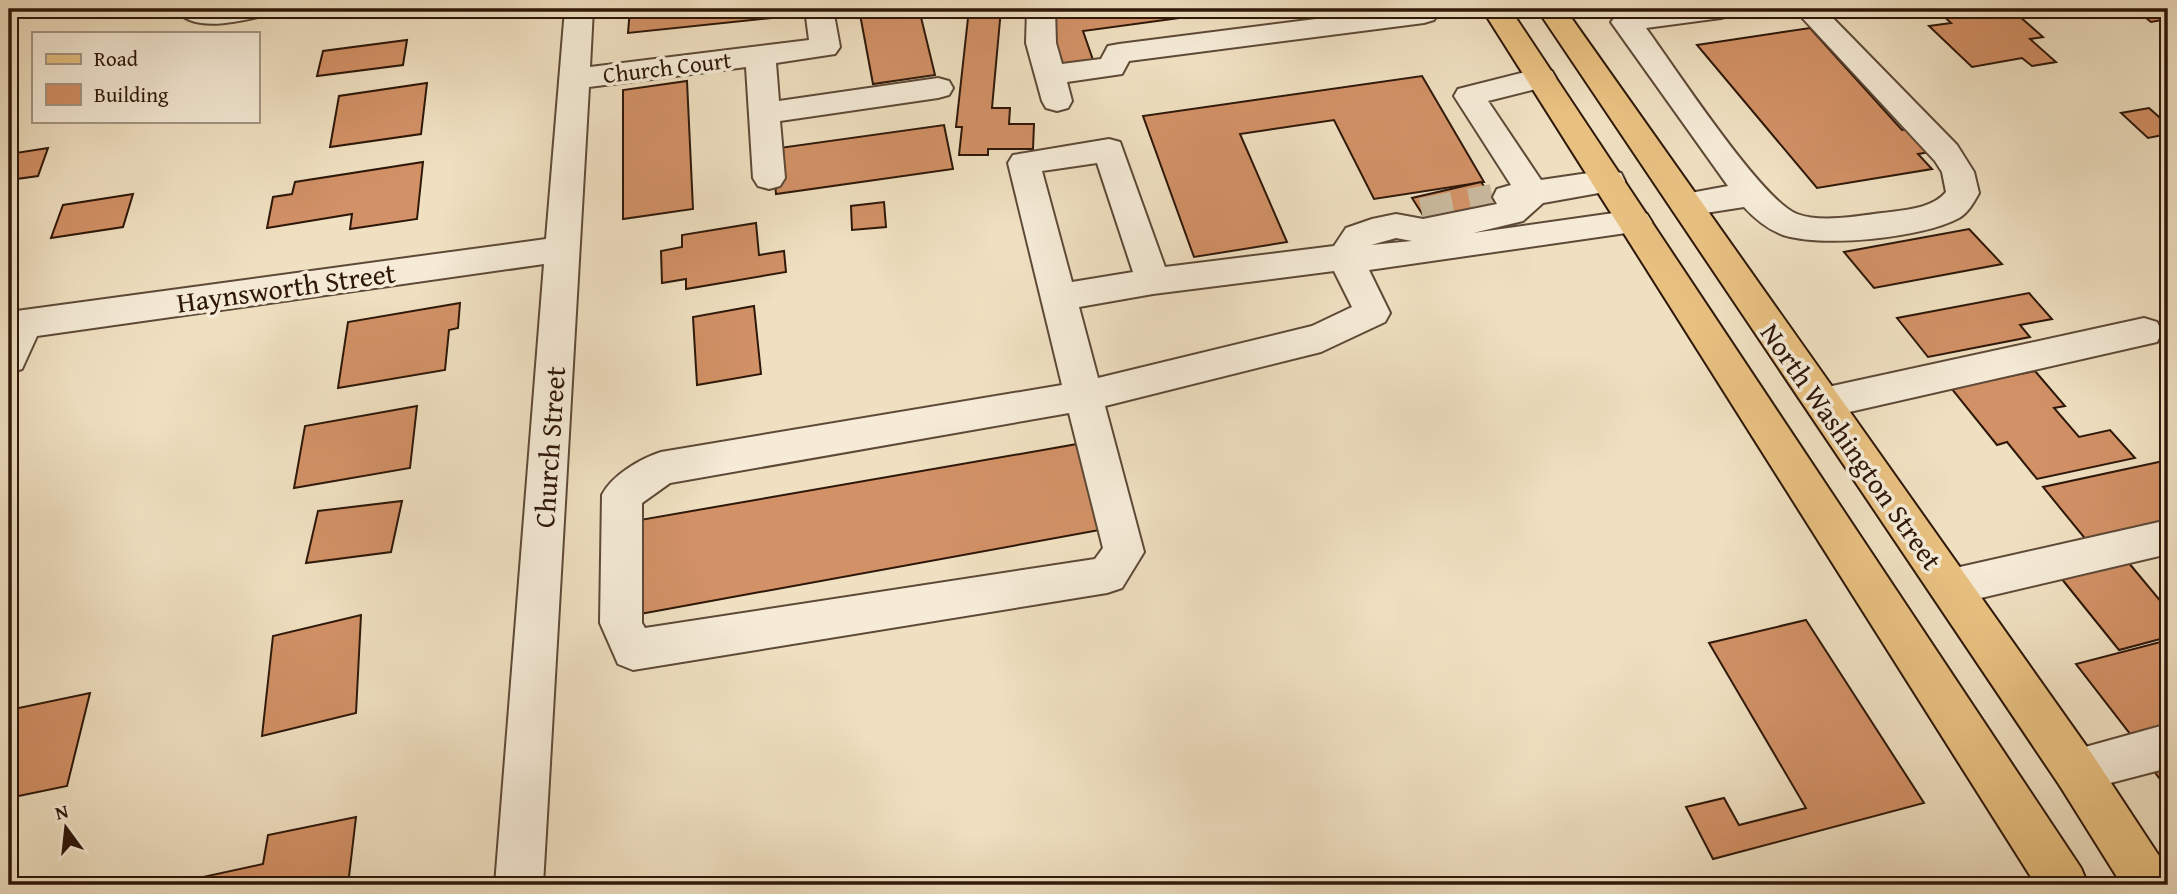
<svg xmlns="http://www.w3.org/2000/svg" width="2177" height="894" font-family="'Gentium Book Plus',serif">
<style>
.building{fill:#d29166;stroke:#2e1709;stroke-width:2}
.lines{fill:none;stroke-linecap:round;stroke-linejoin:round}
.minor-tunnel{stroke:#c8b89c;stroke-width:32;stroke-dasharray:32 17;stroke-linecap:butt}
.minor-casing{stroke:#5e4937;stroke-width:4}
.major-casing{stroke:#2e1709;stroke-width:4}
.minor{fill:#f5ebd7;fill-rule:evenodd}
.major{fill:#e8c080;fill-rule:evenodd}
.labels{text-anchor:middle;dominant-baseline:central;stroke-width:7;stroke-linejoin:round;paint-order:stroke}
.far-street-label{font-size:23px;fill:#2e1709;stroke:#f5ebd7}
.street-label{font-size:28px;fill:#2e1709;stroke:#f5ebd7}
</style>
<rect width="100%" height="100%" fill="#efe0c1"/>
<filter id="stains"><feTurbulence type="fractalNoise" baseFrequency=".00286" numOctaves="4"/><feColorMatrix values="0 0 0 0 .2 0 0 0 0 .09 0 0 0 0 .02 0 0 0 .5 -.17"/></filter>
<radialGradient id="worn" r=".72"><stop offset=".6" stop-color="#630" stop-opacity="0"/><stop offset="1" stop-color="#630" stop-opacity=".3"/></radialGradient>
<g class="building">
<path d="M630,9H791V16L628,33Z"/>
<path d="M859,9H919L935,75L873,84Z"/>
<path d="M969,9H1001L992,108H1010L1009,124H1034L1033,149H988V155H959L962,127H956Z"/>
<path d="M1084,9H1246L1083,31L1093,60L1063,64L1046,14Z"/>
<path d="M1936,9L1993,11L2011,9L2043,37L2030,39L2056,62L2032,66L2022,58L1972,67L1929,26L1951,23Z"/>
<path d="M2135,9H2168V19L2151,22Z"/>
<path d="M1810,28L1902,130L1917,128L1937,151L1918,154L1932,169L1817,188L1697,45Z"/>
<path d="M407,40L403,65L317,76L323,51Z"/>
<path d="M1422,76L1484,182L1374,199L1334,120L1240,134L1287,242L1194,257L1143,116Z"/>
<path d="M687,81L693,209L623,219V90Z"/>
<path d="M427,83L421,134L330,147L339,96Z"/>
<path d="M2149,108L2168,125V134L2148,138L2121,113Z"/>
<path d="M944,125L953,169L776,194L772,149Z"/>
<path d="M48,148L38,176L9,180V154Z"/>
<path d="M423,162L417,219L350,229L352,214L267,228L273,197L292,194L295,182Z"/>
<path d="M1481,182L1500,209L1430,226L1412,198Z"/>
<path d="M133,194L123,227L51,238L63,205Z"/>
<path d="M884,202L886,227L852,230L851,206Z"/>
<path d="M756,223L759,255L784,251L786,272L686,289V279L662,283L661,251L682,247V235Z"/>
<path d="M1969,229L2002,264L1874,288L1844,252Z"/>
<path d="M2029,293L2052,319L2020,325L2030,337L1928,357L1897,318Z"/>
<path d="M460,303L458,328L449,330L445,370L338,388L348,322Z"/>
<path d="M754,306L761,374L697,385L693,317Z"/>
<path d="M2035,371L2065,406L2054,408L2079,437L2110,430L2135,458L2037,479L2007,442L1997,445L1951,388Z"/>
<path d="M417,406L410,468L294,488L305,426Z"/>
<path d="M1083,443L1105,529L640,614V520Z"/>
<path d="M2168,460V522L2087,541L2043,487Z"/>
<path d="M402,501L391,552L306,563L318,511Z"/>
<path d="M2128,562L2168,610V637L2119,650L2061,578Z"/>
<path d="M361,615L356,713L262,736L273,636Z"/>
<path d="M1806,620L1924,803L1713,859L1686,807L1724,798L1739,825L1806,808L1709,643Z"/>
<path d="M2168,640V725L2131,735L2076,664Z"/>
<path d="M90,693L67,786L9,798V763L15,741L9,742V710Z"/>
<path d="M2168,758V790L2148,763Z"/>
<path d="M356,817L348,885H188L189,880L263,864L268,835Z"/>
</g>
<g class="lines">
<path class="minor-tunnel" d="M1422,214L1493,200"/>
<defs>
<g id="minor">
<path d="M176,9H270L266,15C242,21 191,34 176,9Z"/>
<path d="M565,9H593L590,67L809,40L805,9H833L840,47L835,54L776,63L779,101L938,78L949,81L953,88L949,95L938,98L780,121L785,178L780,186L769,189L758,186L753,178L746,67L589,87L543,885H495L544,264L37,336L22,369L9,373V312L546,239Z"/>
<path d="M1027,9H1055L1056,43L1062,64L1101,59L1108,46L1119,44L1395,9H1435L1438,14L1434,20L1424,23L1129,61L1122,74L1067,82L1072,101L1068,108L1057,111L1046,108L1042,101L1026,43Z"/>
<path d="M1658,9H1735L1731,15L1721,18L1646,28C1673,65 1762,201 1797,214C1821,223 1857,216 1882,213C1904,210 1932,209 1946,192L1942,172L1935,161L1794,9H1824L1957,145L1974,172L1979,193C1974,202 1968,213 1959,218C1922,238 1823,248 1783,235C1767,229 1755,219 1744,207L1686,216L1674,212L1669,204L1674,196L1728,186L1611,22L1616,16Z"/>
<path d="M1541,68L1552,71L1556,78L1552,85L1488,101L1541,180L1609,170L1621,173L1625,181L1621,189L1543,203L1523,221L1473,233L1635,210L1647,214L1652,222L1647,230L1369,270L1390,313L1385,322L1321,352L1105,406L1144,552L1122,588L1107,593L633,670L618,664L600,623L602,495C612,475 640,459 661,452L1062,385L1008,163L1013,155L1109,139L1120,142L1165,267L1334,246L1346,228L1372,219L1396,214L1423,219L1497,204L1493,197L1497,189L1511,185L1454,96L1458,89ZM1097,163L1133,272L1072,282L1042,171ZM1396,238L1412,241L1371,245ZM1334,271L1352,307L1312,326L1098,378L1079,307L1153,294ZM1069,413L1103,548L1095,559L645,628L642,623V503L670,483Z"/>
<path d="M2144,318L2157,322L2162,332L2157,342L1823,418L1810,414L1804,403L1810,392L1823,388Z"/>
<path d="M2168,520V554L1951,605L1936,600L1930,587L1936,574L1951,569Z"/>
<path d="M2168,724V768L2076,792L2060,786L2053,770L2060,754Z"/>
</g>
<g id="major">
<path d="M1482,9H1510L2081,868L2088,885H2036Z"/>
<path d="M1537,9H1565L2092,754L2167,868L2168,885H2122L2060,786Z"/>
</g>
</defs>
<use href="#minor" class="minor-casing"/>
<use href="#major" class="major-casing"/>
<use href="#minor" class="minor"/>
<use href="#major" class="major"/>
</g>
<g class="labels">
<g class="far-street-label">
<text transform="translate(667 67) rotate(-7)">Church Court</text>
</g>
<g class="street-label">
<text transform="translate(286 287) rotate(-8)">Haynsworth Street</text>
<text transform="translate(1852 446) rotate(55)">North Washington Street</text>
<text transform="translate(549 447) rotate(-86)">Church Street</text>
</g>
</g>
<rect width="2177" height="894" fill="none" stroke="#efe0c1" stroke-width="35"/>
<rect x="10" y="10" width="2156" height="873" fill="none" stroke="#2e1709" stroke-width="3.5"/>
<rect x="18" y="18" width="2142" height="859" fill="none" stroke="#2e1709" stroke-width="2"/>
<rect x="32" y="32" width="228" height="91" fill="#f5ebd7" stroke="#a59685" stroke-width="2"/>
<rect x="46" y="54" width="35" height="10" fill="#e8c080" stroke="#a59685" stroke-width="2"/>
<text x="94" y="66" font-size="21" fill="#2e1709">Road</text>
<rect x="46" y="84" width="35" height="21" fill="#d29166" stroke="#a59685" stroke-width="2"/>
<text x="94" y="102" font-size="21" fill="#2e1709">Building</text>
<g transform="translate(66 828) rotate(345)" stroke="#f5ebd7" stroke-width="5" paint-order="stroke">
<path d="M0-5L12 26L0 18L-12 26Z" fill="#2e1709"/>
<text y="-10" font-size="19" font-weight="bold" text-anchor="middle" fill="#2e1709">N</text>
</g>
<rect width="100%" height="100%" filter="url(#stains)"/>
<rect width="100%" height="100%" fill="url(#worn)"/>
</svg>
